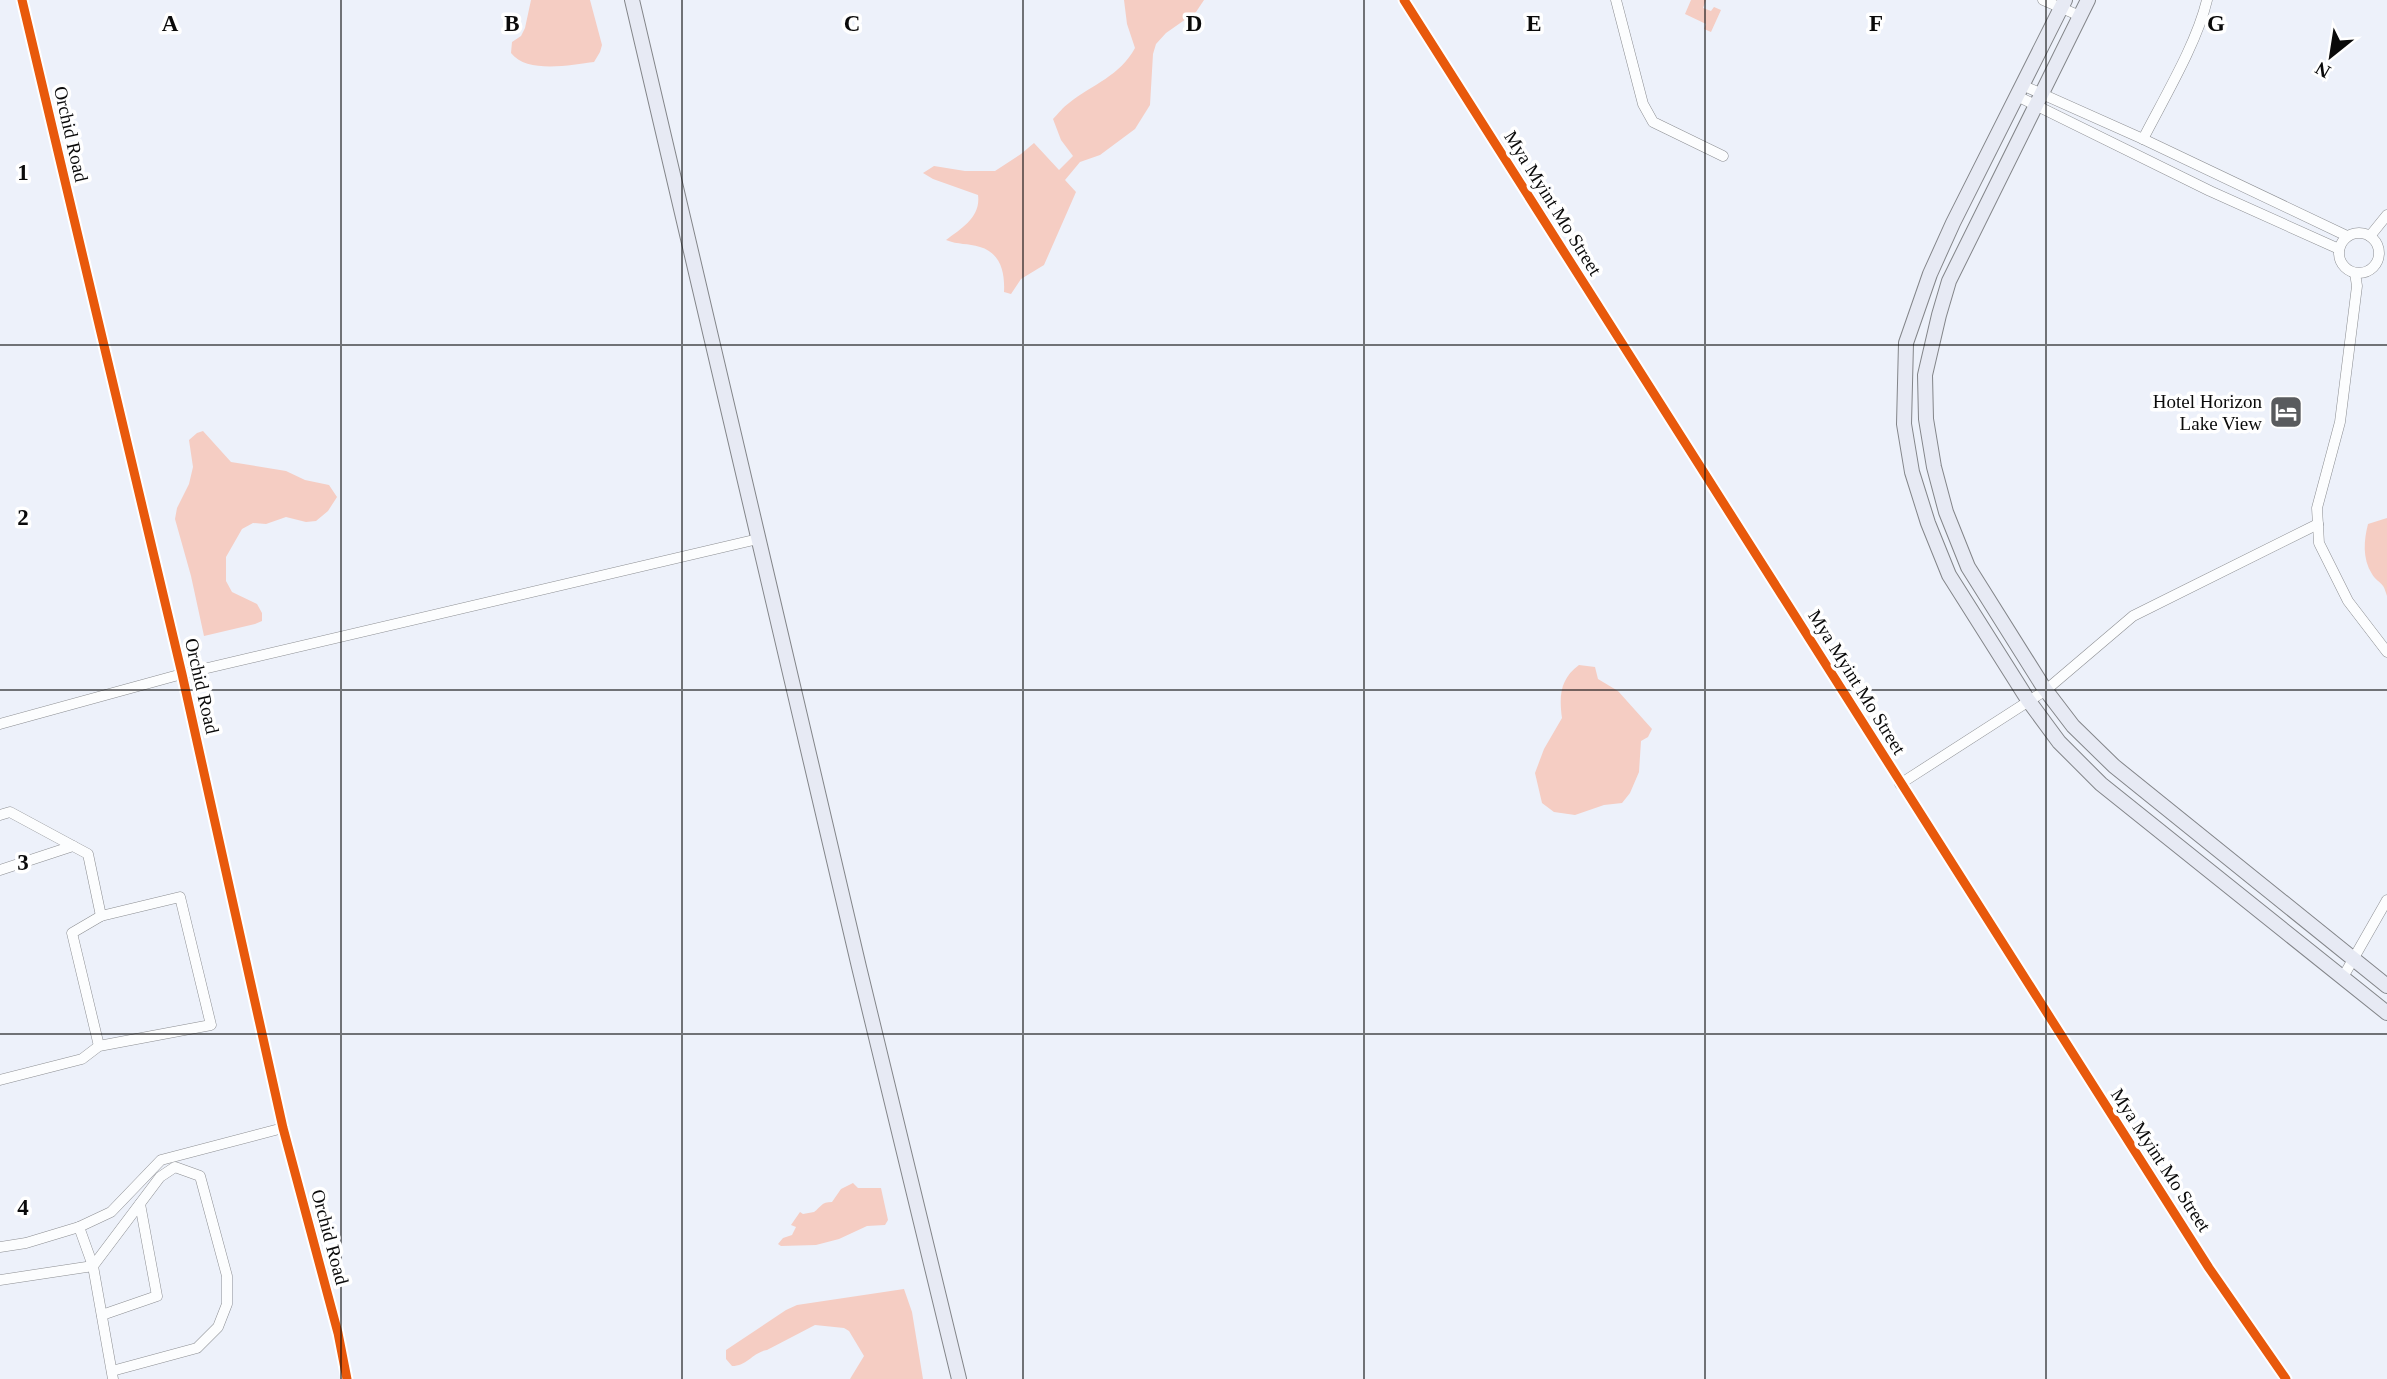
<svg xmlns="http://www.w3.org/2000/svg" width="2387" height="1379" font-family="'Times New Roman',serif">
<style>
.water{fill:#f5cdc3}
.lines{fill:none;stroke-linecap:round;stroke-linejoin:round}
.street-casing{stroke:#8c8e92;stroke-width:11}
.secondary-casing{stroke:#838589;stroke-width:16}
.street{stroke:#fcfdfe;stroke-width:10}
.secondary{stroke:#e7eaf4;stroke-width:14}
.cycleway-casing{stroke:#fff;stroke-width:13}
.cycleway{stroke:#e8590c;stroke-width:9}
.grid{fill:none;stroke:#0a0a0a;stroke-width:2;stroke-opacity:0.55}
.labels{text-anchor:middle;dominant-baseline:central;stroke-width:7;stroke-linejoin:round;paint-order:stroke}
.street-label{font-size:19px;fill:#0a0a0a;stroke:#fff}
.poi-label{font-size:19px;fill:#0a0a0a;stroke:#fff;text-anchor:end}
.grid-label{font-size:23px;text-anchor:middle;font-weight:bold;fill:#0a0a0a;stroke:#fff;stroke-width:7;stroke-linejoin:round;paint-order:stroke}
</style>
<rect width="100%" height="100%" fill="#edf1fa"/>
<g class="water">
<path d="M531,0H590L602,45L600,52L594,62C571,65 527,74 511,53L512,42L521,36L525,28Z"/>
<path d="M1124,0H1204L1196,12L1166,33L1156,44L1153,54L1150,105L1135,129L1100,155L1080,162L1065,180L1076,192L1044,265L1021,279L1011,294L1004,292C1005,273 1001,253 980,247C968,243 958,245 946,240C962,228 981,217 978,195L933,179L923,173L934,166L965,171H995L1021,154L1034,143L1059,170L1073,156L1061,140L1053,119C1058,114 1063,107 1069,103C1093,84 1120,76 1135,48L1127,24Z"/>
<path d="M1691,0H1706L1703,8L1711,11L1714,7L1721,10L1711,32L1704,29L1706,24L1685,14Z"/>
<path d="M203,431L231,462L286,471L305,480L329,485L337,497L328,511L316,521L306,522L286,517L266,524L253,523L242,529L226,557V581L232,592L257,604L262,613V621L255,624L204,636L191,576L175,519L177,508L189,484L193,467L189,440L197,433Z"/>
<path d="M2387,518V596C2383,580 2379,585 2372,574C2362,558 2364,540 2368,524Z"/>
<path d="M1579,665L1595,667L1598,679L1618,691L1652,729L1648,737L1641,741L1639,772L1630,793L1622,803L1604,805L1575,815L1554,812L1542,803L1535,773L1544,749L1562,718C1559,696 1560,679 1579,665Z"/>
<path d="M853,1183L858,1188H881L888,1220L885,1225L867,1226L839,1239L816,1245L781,1246L778,1244L783,1238L792,1235L796,1227L791,1225L800,1212L803,1214L814,1212C821,1207 821,1202 832,1202L841,1189Z"/>
<path d="M904,1289L912,1312L923,1379H850L864,1356L849,1331L844,1328L815,1325L767,1350C753,1352 747,1366 732,1366L726,1359V1350L786,1310L797,1305Z"/>
</g>
<g class="lines">
<defs>
<g id="street">
<path d="M22,0L182,674L283,1128L338,1333L347,1379"/>
<path d="M1404,0L2209,1268L2286,1379"/>
<path d="M1616,0L1643,104L1653,122L1723,156"/>
<path d="M2043,0L2080,16"/>
<path d="M2022,85L2143,139L2347,236"/>
<path d="M2017,96L2210,191L2339,249"/>
<path d="M2143,139C2164,98 2197,43 2207,0"/>
<circle cx="2359" cy="253" r="20"/>
<path d="M2370,236L2387,215"/>
<path d="M2355,273L2357,286L2340,422L2317,508L2319,543L2348,601L2387,652"/>
<path d="M0,724L182,674L758,539"/>
<path d="M1900,784L2046,690L2133,616L2318,524"/>
<path d="M0,815L10,812L73,846"/>
<path d="M0,870L73,846L88,854L101,916L180,897L211,1025L99,1046L82,1059L0,1080"/>
<path d="M2343,977L2387,900"/>
<path d="M99,1046L72,933L101,916"/>
<path d="M0,1247L26,1243L79,1227"/>
<path d="M93,1266L160,1177L175,1167L200,1176L227,1276V1304L218,1327L197,1348L112,1371"/>
<path d="M93,1266L79,1227L111,1212L161,1160L283,1128"/>
<path d="M0,1280L93,1266L113,1379"/>
<path d="M102,1315L157,1296L140,1204"/>
</g>
<g id="secondary">
<path d="M632,0L859,967L959,1379"/>
<path d="M2065,0L1953,223L1930,274L1906,343L1904,424L1912,472L1928,523L1949,575L2028,700L2059,742L2101,784L2387,1013"/>
<path d="M2088,0L1949,281L1939,315L1925,375L1926,419L1934,467L1946,512L1968,567L2044,688L2073,726L2114,766L2387,986"/>
</g>
</defs>
<use href="#street" class="street-casing"/>
<use href="#secondary" class="secondary-casing"/>
<use href="#street" class="street"/>
<use href="#secondary" class="secondary"/>
<defs>
<g id="cycleway">
<path d="M22,0L182,674L283,1128L338,1333L347,1379"/>
<path d="M1404,0L2209,1268L2286,1379"/>
</g>
</defs>
<use href="#cycleway" class="cycleway-casing"/>
<use href="#cycleway" class="cycleway"/>
</g>
<path class="grid" d="M341,0V1379M682,0V1379M1023,0V1379M1364,0V1379M1705,0V1379M2046,0V1379M0,345H2387M0,690H2387M0,1034H2387"/>
<defs>
<symbol id="hotel-square" viewBox="-11 -11 22 22"><rect x="-9" y="-9" width="18" height="18" rx="4" fill="#595b5e" stroke="#fff"/><path d="M-6-4.5h1.5V1H6V5H4.5V3h-9V5H-6ZM-4 0a1.8 1.8 0 1 1 3.6 0ZM.5 0V-2.5h3Q6-2.5 6 0Z" fill="#fff"/></symbol>
</defs>
<g fill-rule="evenodd">
<use href="#hotel-square" x="2267" y="393" width="38" height="38"/>
</g>
<g class="labels">
<g class="street-label">
<text transform="translate(71 134) rotate(77)">Orchid Road</text>
<text transform="translate(1553 203) rotate(58)">Mya Myint Mo Street</text>
<text transform="translate(1857 682) rotate(58)">Mya Myint Mo Street</text>
<text transform="translate(202 686) rotate(77)">Orchid Road</text>
<text transform="translate(2161 1160) rotate(57)">Mya Myint Mo Street</text>
<text transform="translate(330 1237) rotate(75)">Orchid Road</text>
</g>
<g class="poi-label">
<text x="2262" y="401">Hotel Horizon<tspan x="2262" dy="22">Lake View</tspan></text>
</g>
</g>
<g class="grid-label">
<text x="170" y="31">A</text>
<text x="512" y="31">B</text>
<text x="852" y="31">C</text>
<text x="1194" y="31">D</text>
<text x="1534" y="31">E</text>
<text x="1876" y="31">F</text>
<text x="2216" y="31">G</text>
<text x="23" y="180">1</text>
<text x="23" y="525">2</text>
<text x="23" y="870">3</text>
<text x="23" y="1215">4</text>
</g>
<g transform="translate(2331 56) rotate(210)" stroke="#ffffff" stroke-width="5" paint-order="stroke">
<path d="M0-5L12 26L0 18L-12 26Z" fill="#0a0a0a"/>
<text y="-10" font-size="19" font-weight="bold" text-anchor="middle" fill="#0a0a0a">N</text>
</g>
</svg>
